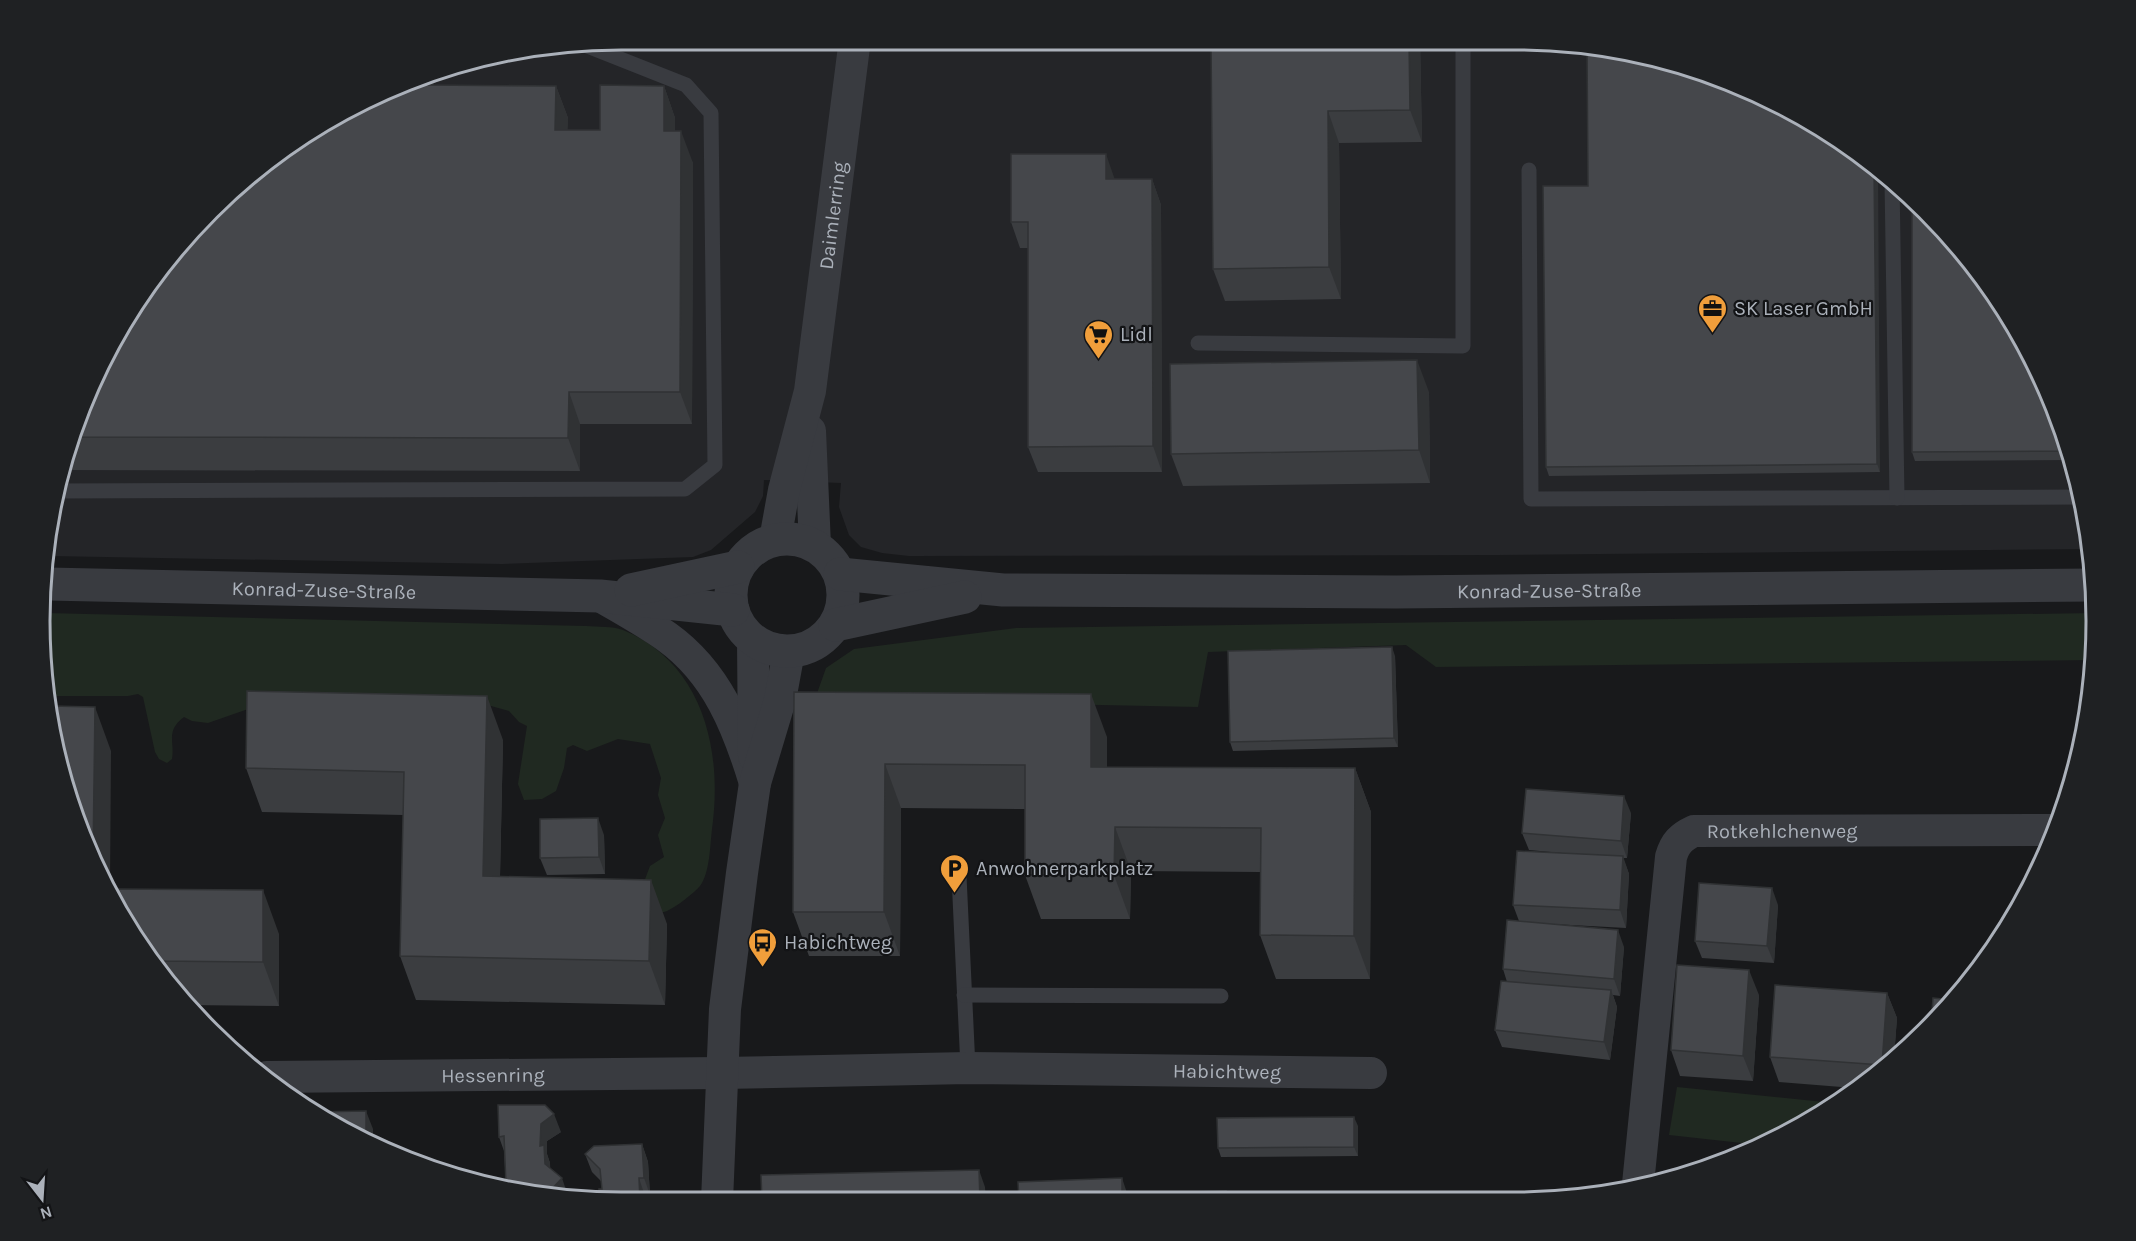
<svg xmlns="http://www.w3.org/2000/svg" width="2136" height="1241" font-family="Karla,sans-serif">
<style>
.built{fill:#242528}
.green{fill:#202921}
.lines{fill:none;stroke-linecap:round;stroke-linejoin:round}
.service{stroke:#393b40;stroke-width:15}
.minor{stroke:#393b40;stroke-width:32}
.tertiary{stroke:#393b40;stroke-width:33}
.wall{fill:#3b3d40}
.shaded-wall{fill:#303234}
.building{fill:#45474b;stroke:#303234;stroke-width:1.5}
.labels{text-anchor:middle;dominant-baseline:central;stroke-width:4.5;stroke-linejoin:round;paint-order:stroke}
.street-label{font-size:20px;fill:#abb1ba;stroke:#131416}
.poi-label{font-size:20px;fill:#abb1ba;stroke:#131416;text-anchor:start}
.rim{fill:none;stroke:#abb1ba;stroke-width:3}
</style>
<rect width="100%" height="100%" fill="#18191b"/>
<path class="built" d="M621,39L1554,40L1702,70L1838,137L1926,209L2053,398L2086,507L2090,549L1496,555L909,556L882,553L861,547L849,535L839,507L841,483L764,480L763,496L755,512L711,550L693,557L502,564L50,556L59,470L267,159L434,70Z"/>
<g class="green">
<path d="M45,613L586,626C598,627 612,626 623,630C703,663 723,750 712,829C710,845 710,873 700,886C693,894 676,907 667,911C659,914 648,913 640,914L635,906L650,866L664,857L658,835L665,818L658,795L661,778L650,744L618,739L587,751L573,745L567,748L564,768L556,791L542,799L524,800L518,784L527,726L519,722L509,711L459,697L396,701L375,693L355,698L257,706L208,723L192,721L184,717C165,731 175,742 172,759L167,763L159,759L155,752L143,697L138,694L128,696H49L40,658Z"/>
<path d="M2096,613L2093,660L1436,667L1406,645L1208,652L1198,707L815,699L826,668L854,649L1016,628Z"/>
<path d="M1677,1087L1834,1103L1807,1124L1760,1145L1669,1135Z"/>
</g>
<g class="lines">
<g class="service">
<path d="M1529,170L1531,499L2083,497"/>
<path d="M1892,181L1897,498"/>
<path d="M1198,343L1463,346V40"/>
<path d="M57,491L685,489L715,465L711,113L686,85L585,45"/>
<path d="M959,876L968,1068"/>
<path d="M964,995L1221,996"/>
</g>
<g class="minor">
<path d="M810,431L815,546"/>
<path id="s1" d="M775,540L784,490L810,391L855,39"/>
<path d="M600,596C622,609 646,622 667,637C717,673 738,727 755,783"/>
<path d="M753,640L754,756"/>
<path id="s2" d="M267,1077L721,1073L968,1068L1371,1073"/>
<path id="s3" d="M1638,1184L1671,857C1675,843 1681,837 1694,831L2057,830"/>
<path d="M717,1201L725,1009L742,873L755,783L780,700L789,651"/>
</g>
<g class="tertiary">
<circle cx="787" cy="595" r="56"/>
<path id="s4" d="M840,574L1003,590L1396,592L2094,585"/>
<path id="s5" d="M48,584L600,596L733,610"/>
<path d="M631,590L738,567"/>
<path d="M835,625L965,597"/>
</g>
</g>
<g class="wall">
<path d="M1211,40H1420L1422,142L1339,143L1341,299L1225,301L1213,269Z"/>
<path d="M434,86H556L568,118L567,130H600L664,86L675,118V131L693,163L692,424H580V471L59,470L137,297Z"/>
<path d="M1838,137L1880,472L1549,476L1546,467L1588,186Z"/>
<path d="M1115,179H1152L1161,205L1162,472H1038L1028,447V248H1020L1011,222Z"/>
<path d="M1429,392L1430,483L1183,486L1171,454Z"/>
<path d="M2053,398L2072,460L1915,461L1912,452Z"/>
<path d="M1395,656L1398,747L1233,751L1230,742Z"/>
<path d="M794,692L1107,737V767L1355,768L1371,812L1370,979H1276L1260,935V872L1131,871L1130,919H1041L1025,875V809L901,808L900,956H809L793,912Z"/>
<path d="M503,740L500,877L667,924L665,1005L416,1000L400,956L403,815L262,812L246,768Z"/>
<path d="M1631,813L1627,858H1623L1629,874L1626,928L1552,924L1624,947L1620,996L1613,995L1617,1007L1610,1060L1502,1047L1495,1030L1507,982L1503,969L1519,921L1513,905L1573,854L1529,850L1522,833Z"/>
<path d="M604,835L605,874L547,875L540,858Z"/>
<path d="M112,889L279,934V1006L185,1005Z"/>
<path d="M1778,905L1774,963L1702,958L1695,941Z"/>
<path d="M1887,993L1897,1018L1894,1057L1854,1088L1779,1082L1770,1057Z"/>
<path d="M1759,995L1753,1081L1680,1076L1671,1050Z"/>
<path d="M1358,1126V1156L1221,1157L1218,1148Z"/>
<path d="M561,1132L547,1141V1154L550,1163V1169L568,1196L567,1198L506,1185L504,1151L499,1137Z"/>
<path d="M642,1144L648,1162L650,1195L645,1196L646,1201H599L602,1189L601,1181L592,1172L585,1154Z"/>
</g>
<g class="shaded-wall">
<path d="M1409,40H1420L1422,142L1410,110Z"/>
<path d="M429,72L440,101L428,85V73Z"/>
<path d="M556,86L568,118L567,163L555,130Z"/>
<path d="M664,86L675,118V163L664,131Z"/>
<path d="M1328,111L1339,143L1341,299L1329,267Z"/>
<path d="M681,131L693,163L692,424L680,392Z"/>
<path d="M1106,154L1115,180L1106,179Z"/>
<path d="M1874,166L1878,169L1880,472L1877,464Z"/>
<path d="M1152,179L1161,205L1162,472L1153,446Z"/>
<path d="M1417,360L1429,392L1430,483L1419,450Z"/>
<path d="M569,392L580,424V471L568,438Z"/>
<path d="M1392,647L1395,656L1398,747L1394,738Z"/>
<path d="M1091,694L1107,737V811L1091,767Z"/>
<path d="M487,696L503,740L499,920L483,876Z"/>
<path d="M95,707L111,751L110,885L93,859Z"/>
<path d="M885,764L901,808L900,956L884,912Z"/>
<path d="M1355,768L1371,812L1370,979L1354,936Z"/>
<path d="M1624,796L1631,813L1627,858L1621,841Z"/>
<path d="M598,818L604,835L605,874L599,857Z"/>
<path d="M1115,827L1131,871L1130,919L1114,875Z"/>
<path d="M1623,856L1629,874L1626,928L1620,910Z"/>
<path d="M651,880L667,924L665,1005L649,961Z"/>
<path d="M1772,888L1778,905L1774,963L1767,946Z"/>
<path d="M263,890L279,934V1006L263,962Z"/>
<path d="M1618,930L1624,947L1620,996L1614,979Z"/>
<path d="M1749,970L1759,995L1753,1081L1743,1056Z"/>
<path d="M1611,990L1617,1007L1610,1060L1604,1042Z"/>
<path d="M1887,993L1897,1018L1894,1057L1882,1066Z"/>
<path d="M366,1111L373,1129V1141L366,1138Z"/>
<path d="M554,1114L561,1132L547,1141V1154L550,1163L551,1181L545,1164L540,1146L541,1124Z"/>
<path d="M1354,1117L1358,1126V1156L1354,1147Z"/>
<path d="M642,1144L648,1162L650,1195L644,1178Z"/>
<path d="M979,1170L985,1187L986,1201H980Z"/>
<path d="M562,1178L568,1196L567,1198L551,1195L550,1191Z"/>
<path d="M639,1178L645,1196L646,1201H640Z"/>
<path d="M1122,1178L1128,1196L1122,1194Z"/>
<path d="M1226,1191L1229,1201H1226Z"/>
</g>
<g class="building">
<path d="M1211,40H1409L1410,110L1328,111L1329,267L1213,269Z"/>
<path d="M1587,47L1702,70L1838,137L1874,166L1877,464L1546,467L1543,186H1588Z"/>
<path d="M428,73V85L556,86L555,130H600V85L664,86V131H681L680,392H569L568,438L74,437L137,297L267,159Z"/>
<path d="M1011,154H1106V179H1152L1153,446L1028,447V222H1011Z"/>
<path d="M1912,197L1926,209L1999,297L2053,398L2069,451L1912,452Z"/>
<path d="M1417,360L1419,450L1171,454L1170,364Z"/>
<path d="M1392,647L1394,738L1230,742L1228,651Z"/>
<path d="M247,691L487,696L483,876L651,880L649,961L400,956L404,772L246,768Z"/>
<path d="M794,692L1091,694V767L1355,768L1354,936L1260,935L1261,828L1115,827L1114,875H1025V765L885,764L884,912H793Z"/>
<path d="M51,706L95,707L93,859L83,843Z"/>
<path d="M1526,789L1624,796L1621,841L1522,833Z"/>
<path d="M598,818L599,857L540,858V819Z"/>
<path d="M1517,851L1623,856L1620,910L1513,905Z"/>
<path d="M1699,883L1772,888L1767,946L1695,941Z"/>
<path d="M112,889L263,890V962L157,961Z"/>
<path d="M1507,920L1618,930L1614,979L1503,969Z"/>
<path d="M1677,965L1749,970L1743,1056L1671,1050Z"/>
<path d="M1501,981L1611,990L1604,1042L1495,1030Z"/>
<path d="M1775,985L1887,993L1882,1065L1770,1057Z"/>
<path d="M1933,998L1953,1000L1931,1026Z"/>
<path d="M498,1105H545L554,1114L541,1124L540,1146L544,1145L545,1164L562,1178L550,1191L537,1192L506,1185L504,1136L499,1137Z"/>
<path d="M366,1111V1138L313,1112Z"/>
<path d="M1354,1117V1147L1218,1148L1217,1118Z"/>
<path d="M642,1144L644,1178H639L640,1201H599V1189H602L600,1169L585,1154L594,1146Z"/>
<path d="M979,1170L980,1201H762L761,1175Z"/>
<path d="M1122,1178V1194L1226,1191V1201H1019L1018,1182Z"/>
<path d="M543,1193H556L560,1196Z"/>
</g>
<defs>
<symbol id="office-pin" viewBox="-11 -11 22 30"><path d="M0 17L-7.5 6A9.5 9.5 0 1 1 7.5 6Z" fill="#f09e3b" stroke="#131416"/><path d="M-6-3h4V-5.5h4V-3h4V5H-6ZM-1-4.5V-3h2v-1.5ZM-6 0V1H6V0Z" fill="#111"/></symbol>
<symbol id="supermarket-pin" viewBox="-11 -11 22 30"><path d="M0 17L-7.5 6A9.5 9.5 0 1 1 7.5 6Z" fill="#f09e3b" stroke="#131416"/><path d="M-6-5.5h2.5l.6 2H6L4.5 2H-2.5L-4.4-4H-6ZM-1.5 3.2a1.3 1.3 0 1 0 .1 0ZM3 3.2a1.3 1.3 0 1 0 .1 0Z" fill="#111"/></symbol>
<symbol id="parking-pin" viewBox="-11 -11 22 30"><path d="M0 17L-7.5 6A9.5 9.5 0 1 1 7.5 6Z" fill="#f09e3b" stroke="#131416"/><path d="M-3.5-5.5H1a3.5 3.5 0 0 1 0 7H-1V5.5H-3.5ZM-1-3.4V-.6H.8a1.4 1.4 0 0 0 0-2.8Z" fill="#111"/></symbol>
<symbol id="bus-pin" viewBox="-11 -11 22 30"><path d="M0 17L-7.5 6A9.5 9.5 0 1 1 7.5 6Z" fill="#f09e3b" stroke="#131416"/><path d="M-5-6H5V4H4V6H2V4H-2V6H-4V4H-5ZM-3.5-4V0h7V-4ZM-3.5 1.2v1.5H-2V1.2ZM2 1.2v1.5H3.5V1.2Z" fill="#111"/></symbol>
</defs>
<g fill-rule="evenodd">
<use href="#office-pin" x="1696" y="292" width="33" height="45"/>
<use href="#supermarket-pin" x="1082" y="318" width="33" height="45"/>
<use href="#parking-pin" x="938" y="852" width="33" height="45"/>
<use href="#bus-pin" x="746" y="926" width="33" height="45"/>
</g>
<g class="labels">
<g class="street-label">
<text stroke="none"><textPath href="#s1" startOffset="330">Daimlerring</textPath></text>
<text stroke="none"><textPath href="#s5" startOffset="276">Konrad-Zuse-Straße</textPath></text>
<text stroke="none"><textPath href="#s4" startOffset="710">Konrad-Zuse-Straße</textPath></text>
<text stroke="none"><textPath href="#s3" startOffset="453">Rotkehlchenweg</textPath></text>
<text stroke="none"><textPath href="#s2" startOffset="960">Habichtweg</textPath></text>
<text stroke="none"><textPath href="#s2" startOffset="226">Hessenring</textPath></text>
</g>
<g class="poi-label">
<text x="1734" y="308">SK Laser GmbH</text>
<text x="1120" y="334">Lidl</text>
<text x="976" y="868">Anwohnerparkplatz</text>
<text x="784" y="942">Habichtweg</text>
</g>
</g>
<path d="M0 0H2136V1241H0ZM621 50H1515A571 571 0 0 1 2086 621V621A571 571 0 0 1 1515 1192H621A571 571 0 0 1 50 621V621A571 571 0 0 1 621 50Z" fill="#1f2123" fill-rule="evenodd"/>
<path class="rim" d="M621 50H1515A571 571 0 0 1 2086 621V621A571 571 0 0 1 1515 1192H621A571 571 0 0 1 50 621V621A571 571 0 0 1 621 50Z"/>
<g transform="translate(42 1199) rotate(163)" stroke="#131416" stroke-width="4.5" paint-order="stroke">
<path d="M0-4.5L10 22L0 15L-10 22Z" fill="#abb1ba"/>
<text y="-9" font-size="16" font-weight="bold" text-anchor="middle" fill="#abb1ba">N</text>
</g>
</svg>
